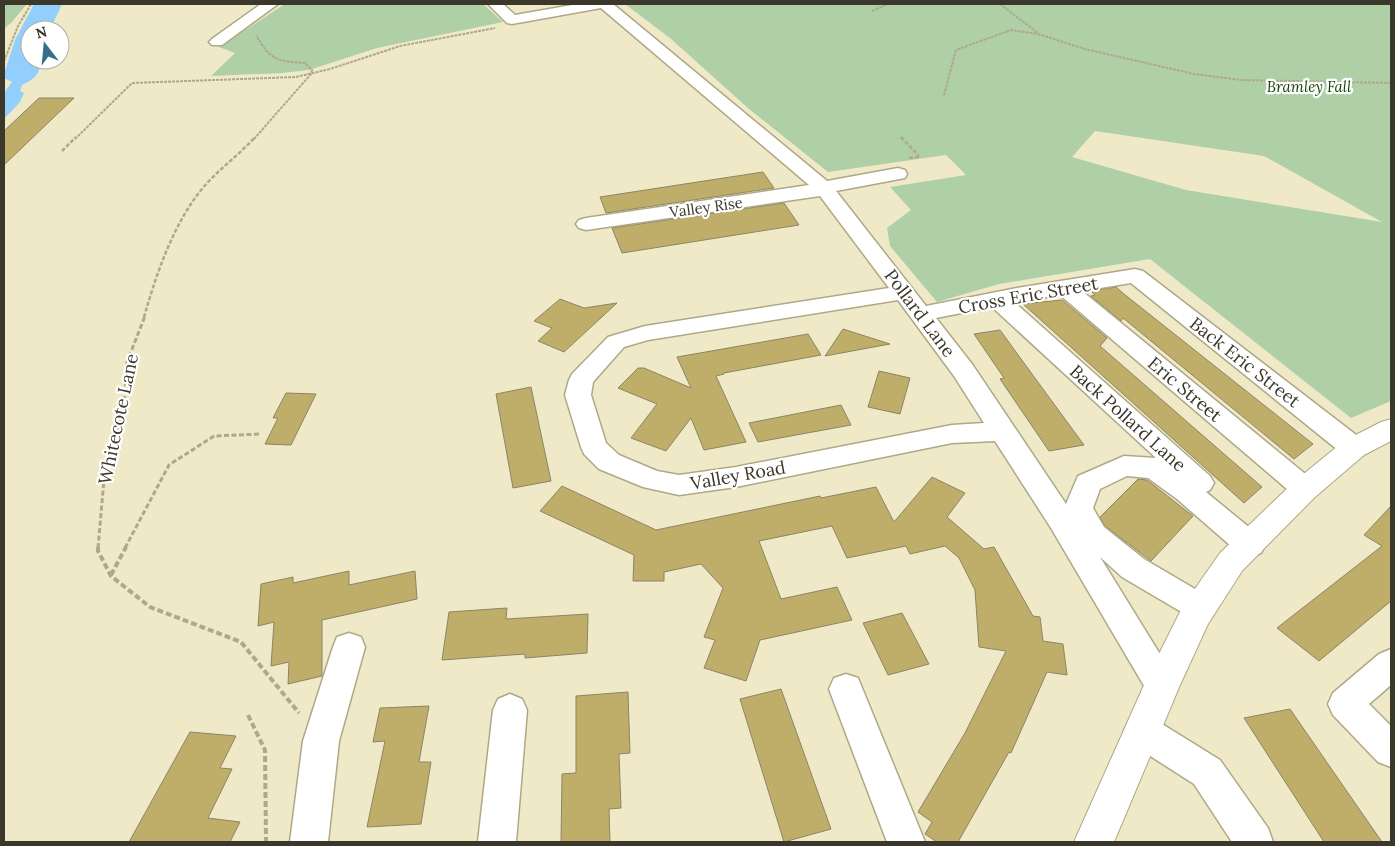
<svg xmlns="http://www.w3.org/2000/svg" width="1395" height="846" font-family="Lora,serif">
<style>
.green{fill:#afcfa7;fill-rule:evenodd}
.water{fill:#92cefe}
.building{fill:#beae69;stroke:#8c8566}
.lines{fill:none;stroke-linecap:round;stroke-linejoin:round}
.minor-casing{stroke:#afa887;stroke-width:3}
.major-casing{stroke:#afa887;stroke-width:2}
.path-far3{stroke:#aea88e;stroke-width:2;stroke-dasharray:3 1;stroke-linecap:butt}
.path-far2{stroke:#aea88e;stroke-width:2.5;stroke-dasharray:4 2;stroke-linecap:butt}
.path-far1{stroke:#aea88e;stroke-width:3;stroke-dasharray:5 2.5;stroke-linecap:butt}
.path{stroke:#aea88e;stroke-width:4;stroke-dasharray:6 3;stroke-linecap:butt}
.minor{fill:#fff;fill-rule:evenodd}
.major{fill:#fff;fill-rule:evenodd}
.labels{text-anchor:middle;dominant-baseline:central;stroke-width:4.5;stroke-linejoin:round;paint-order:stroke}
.far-park-label{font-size:15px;font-style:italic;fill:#133e04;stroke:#fff}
.far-street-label{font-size:15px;fill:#3b382b;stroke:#fff}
.street-label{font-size:18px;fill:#3b382b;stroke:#fff}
</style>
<rect width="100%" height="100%" fill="#f0e9c7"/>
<g class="green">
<path d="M4,4H27L11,23L4,29Z"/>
<path d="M285,4H483L503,22L377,48L309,70L282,73L211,76L235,53L219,47Z"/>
<path d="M625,4H1391V401L1351,418L1150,259L999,284L937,302L890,246L887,228L911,210L890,187L966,175L946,155L828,172L749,109L670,38ZM1095,131L1264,156L1382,222L1186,190L1072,157Z"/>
</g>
<path class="water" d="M34,4H62L50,30H30V60H41C40,74 35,79 22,85L20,91L24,93L20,102L4,119V93L12,82L4,78V74L15,40Z"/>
<g class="building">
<path d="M39,98H74L4,165V131Z"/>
<path d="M763,172L774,188L606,213L600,197Z"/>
<path d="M784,203L799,225L622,253L612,228Z"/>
<path d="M1116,287L1124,294L1313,444L1294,459L1123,318L1121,321L1091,296L1095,295L1091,291Z"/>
<path d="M560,299L584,308L617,303L564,352L538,341L552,328L534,321Z"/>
<path d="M1062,300L1107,338L1100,346L1262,487L1244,503L1023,304Z"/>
<path d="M843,329L890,344L825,356Z"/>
<path d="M1000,330L1032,374L1084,445L1049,451L1000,379L1004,378L974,334Z"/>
<path d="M808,334L821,355L724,373V374L716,376L746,442L704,450L691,418L666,451L631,438L657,404L618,388L638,368H644L691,388L677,357Z"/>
<path d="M879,371L910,378L900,414L868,407Z"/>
<path d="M531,387L551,481L513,488L496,394Z"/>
<path d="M286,393L316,394L291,445L265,444L278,418H273Z"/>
<path d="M841,405L851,425L758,442L749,423Z"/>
<path d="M932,477L965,493L947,517L984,549L994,547L1033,616L1040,617L1043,641L1063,644L1067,675L1047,672L1011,753L1009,752L958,842H937L925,834L932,822L918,812L965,733L1006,651L979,647L975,590L959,558L945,546L910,554L906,546L847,558L832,526L759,541L781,599L837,587L852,620L760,640L746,681L704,668L715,640L704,637L723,588L701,564L664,572V581H633L634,555L540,511L562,486L656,530L820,496L821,498L876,487L894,522Z"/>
<path d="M1138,479L1147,480L1193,516L1151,561L1105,526L1100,517Z"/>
<path d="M1391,506V601L1319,661L1277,628L1382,546L1364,535Z"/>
<path d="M349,571V585L415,571L417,599L322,620V676L288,684L289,662L271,666L274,622L258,626L261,584L293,577V583Z"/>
<path d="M507,608L506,619L588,614L587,653L525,658V654L442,660L449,612Z"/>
<path d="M902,613L929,664L888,675L863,623Z"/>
<path d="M781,689L831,829L784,842L740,699Z"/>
<path d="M628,692L630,753L619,754L621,808L609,809L610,842H561L562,774L576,773V696Z"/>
<path d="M429,706L419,762H431L421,824L367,827L385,741L373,742L380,708Z"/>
<path d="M1290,709L1328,764L1382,842H1324L1244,718Z"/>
<path d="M190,732L236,736L220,768L232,769L208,818L240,822L230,842H129Z"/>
</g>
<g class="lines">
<defs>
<g id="minor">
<path d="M261,4H278L222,45H212L209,42L212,39Z"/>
<path d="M488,4H503L515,15L578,4H613L827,181L898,168L905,170L907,174L905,178L836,191L926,306L1017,288L1135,269L1143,271L1364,441L1367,448L1364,455L1354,458L1344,455L1131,283L1082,291L1315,482L1319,489L1315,496L1305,500L1295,496L1060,295L1014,302L1210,476L1214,483L1210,490L1206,492L1261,537L1265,545L1261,553L1250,557L1239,553L1177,499L1148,478L1127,476L1100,489L1093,508L1104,527L1144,559L1212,599L1217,608L1212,617L1201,621L1190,617L1122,577L1100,557L1179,685L1174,696L1162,700L1150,696L1051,528L995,441L952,443L736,487L679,495L643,487L599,469L584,454L581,447L565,395L569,380L572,374L608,337L645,326L889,288L820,196L586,230L579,228L576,224L579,220L586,218L809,185L601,8L512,24L507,23ZM898,300L954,376L984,423L952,425L736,467L679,475L657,471L619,455L606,443L591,395L593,382L624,347L648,340ZM992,307L1156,458L1124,456L1078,476L1066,504L972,364L936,318Z"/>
<path d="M349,633L361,637L365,647L339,741L328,842H290L303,741L333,647L337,637Z"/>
<path d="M1391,649V685L1369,704L1391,726V767L1378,762L1333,715L1328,704L1333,693L1379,654Z"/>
<path d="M846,674L858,678L925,842H887L829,689L834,678Z"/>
<path d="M510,694L522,699L527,710L516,842H478L493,710L498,699Z"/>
<path d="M1142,715L1154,719L1220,760L1268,828L1273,842H1232L1194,784L1130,743L1124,731L1130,719Z"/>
</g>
<path id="major" d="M1391,419V441L1364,455L1315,497L1242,571L1208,624L1180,685L1114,842H1074L1149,674L1183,606L1220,553L1295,481L1344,441L1381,422Z"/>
</defs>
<use href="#minor" class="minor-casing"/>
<use href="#major" class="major-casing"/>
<g class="path-far3">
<path d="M1000,4L1038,33"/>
<path d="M872,11L888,4"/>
<path d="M4,61L18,26L31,4"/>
<path d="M944,95L956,50L1011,30L1038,34L1085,49L1194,74L1241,80L1391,83"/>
<path d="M901,137L903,139"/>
<path d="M75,139L132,83L296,77L330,69L400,46L495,28"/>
<path d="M254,139L311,74L312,70L305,63C277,61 271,61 256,35"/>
</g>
<g class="path-far2">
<path d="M901,137L919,156"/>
<path d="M62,151L76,137"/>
<path d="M909,158L919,157"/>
<path d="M144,317C157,272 175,218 208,182C223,166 240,154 255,137"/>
</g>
<g class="path-far1">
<path d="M98,548L105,468L124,407L127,362L145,316"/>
<path d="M125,548L169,465L214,436L261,434"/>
</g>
<g class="path">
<path d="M98,547V551L111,576L150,607L241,642L299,713"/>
<path d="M111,575L126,547"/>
<path d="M248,715L265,750L266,842"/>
</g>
<use href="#minor" class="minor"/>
<use href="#major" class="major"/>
</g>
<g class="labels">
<g class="far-park-label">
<text x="1309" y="86">Bramley Fall</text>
</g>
<g class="far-street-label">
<text transform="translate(706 207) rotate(-8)">Valley Rise</text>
</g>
<g class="street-label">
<text transform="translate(1028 295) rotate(-10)">Cross Eric Street</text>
<text transform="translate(920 313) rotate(53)">Pollard Lane</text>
<text transform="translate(1245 362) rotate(38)">Back Eric Street</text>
<text transform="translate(1185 389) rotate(40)">Eric Street</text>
<text transform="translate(1128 418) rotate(42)">Back Pollard Lane</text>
<text transform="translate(118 419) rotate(-78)">Whitecote Lane</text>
<text transform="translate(738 475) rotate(-10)">Valley Road</text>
</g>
</g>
<rect width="1395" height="846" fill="none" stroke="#3b382b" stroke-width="10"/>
<g transform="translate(45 45) rotate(344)"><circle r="24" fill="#ffffff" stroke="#b1afaa"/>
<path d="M0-4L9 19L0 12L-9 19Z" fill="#366f88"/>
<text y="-8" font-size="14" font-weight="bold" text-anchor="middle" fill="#3b382b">N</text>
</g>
</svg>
